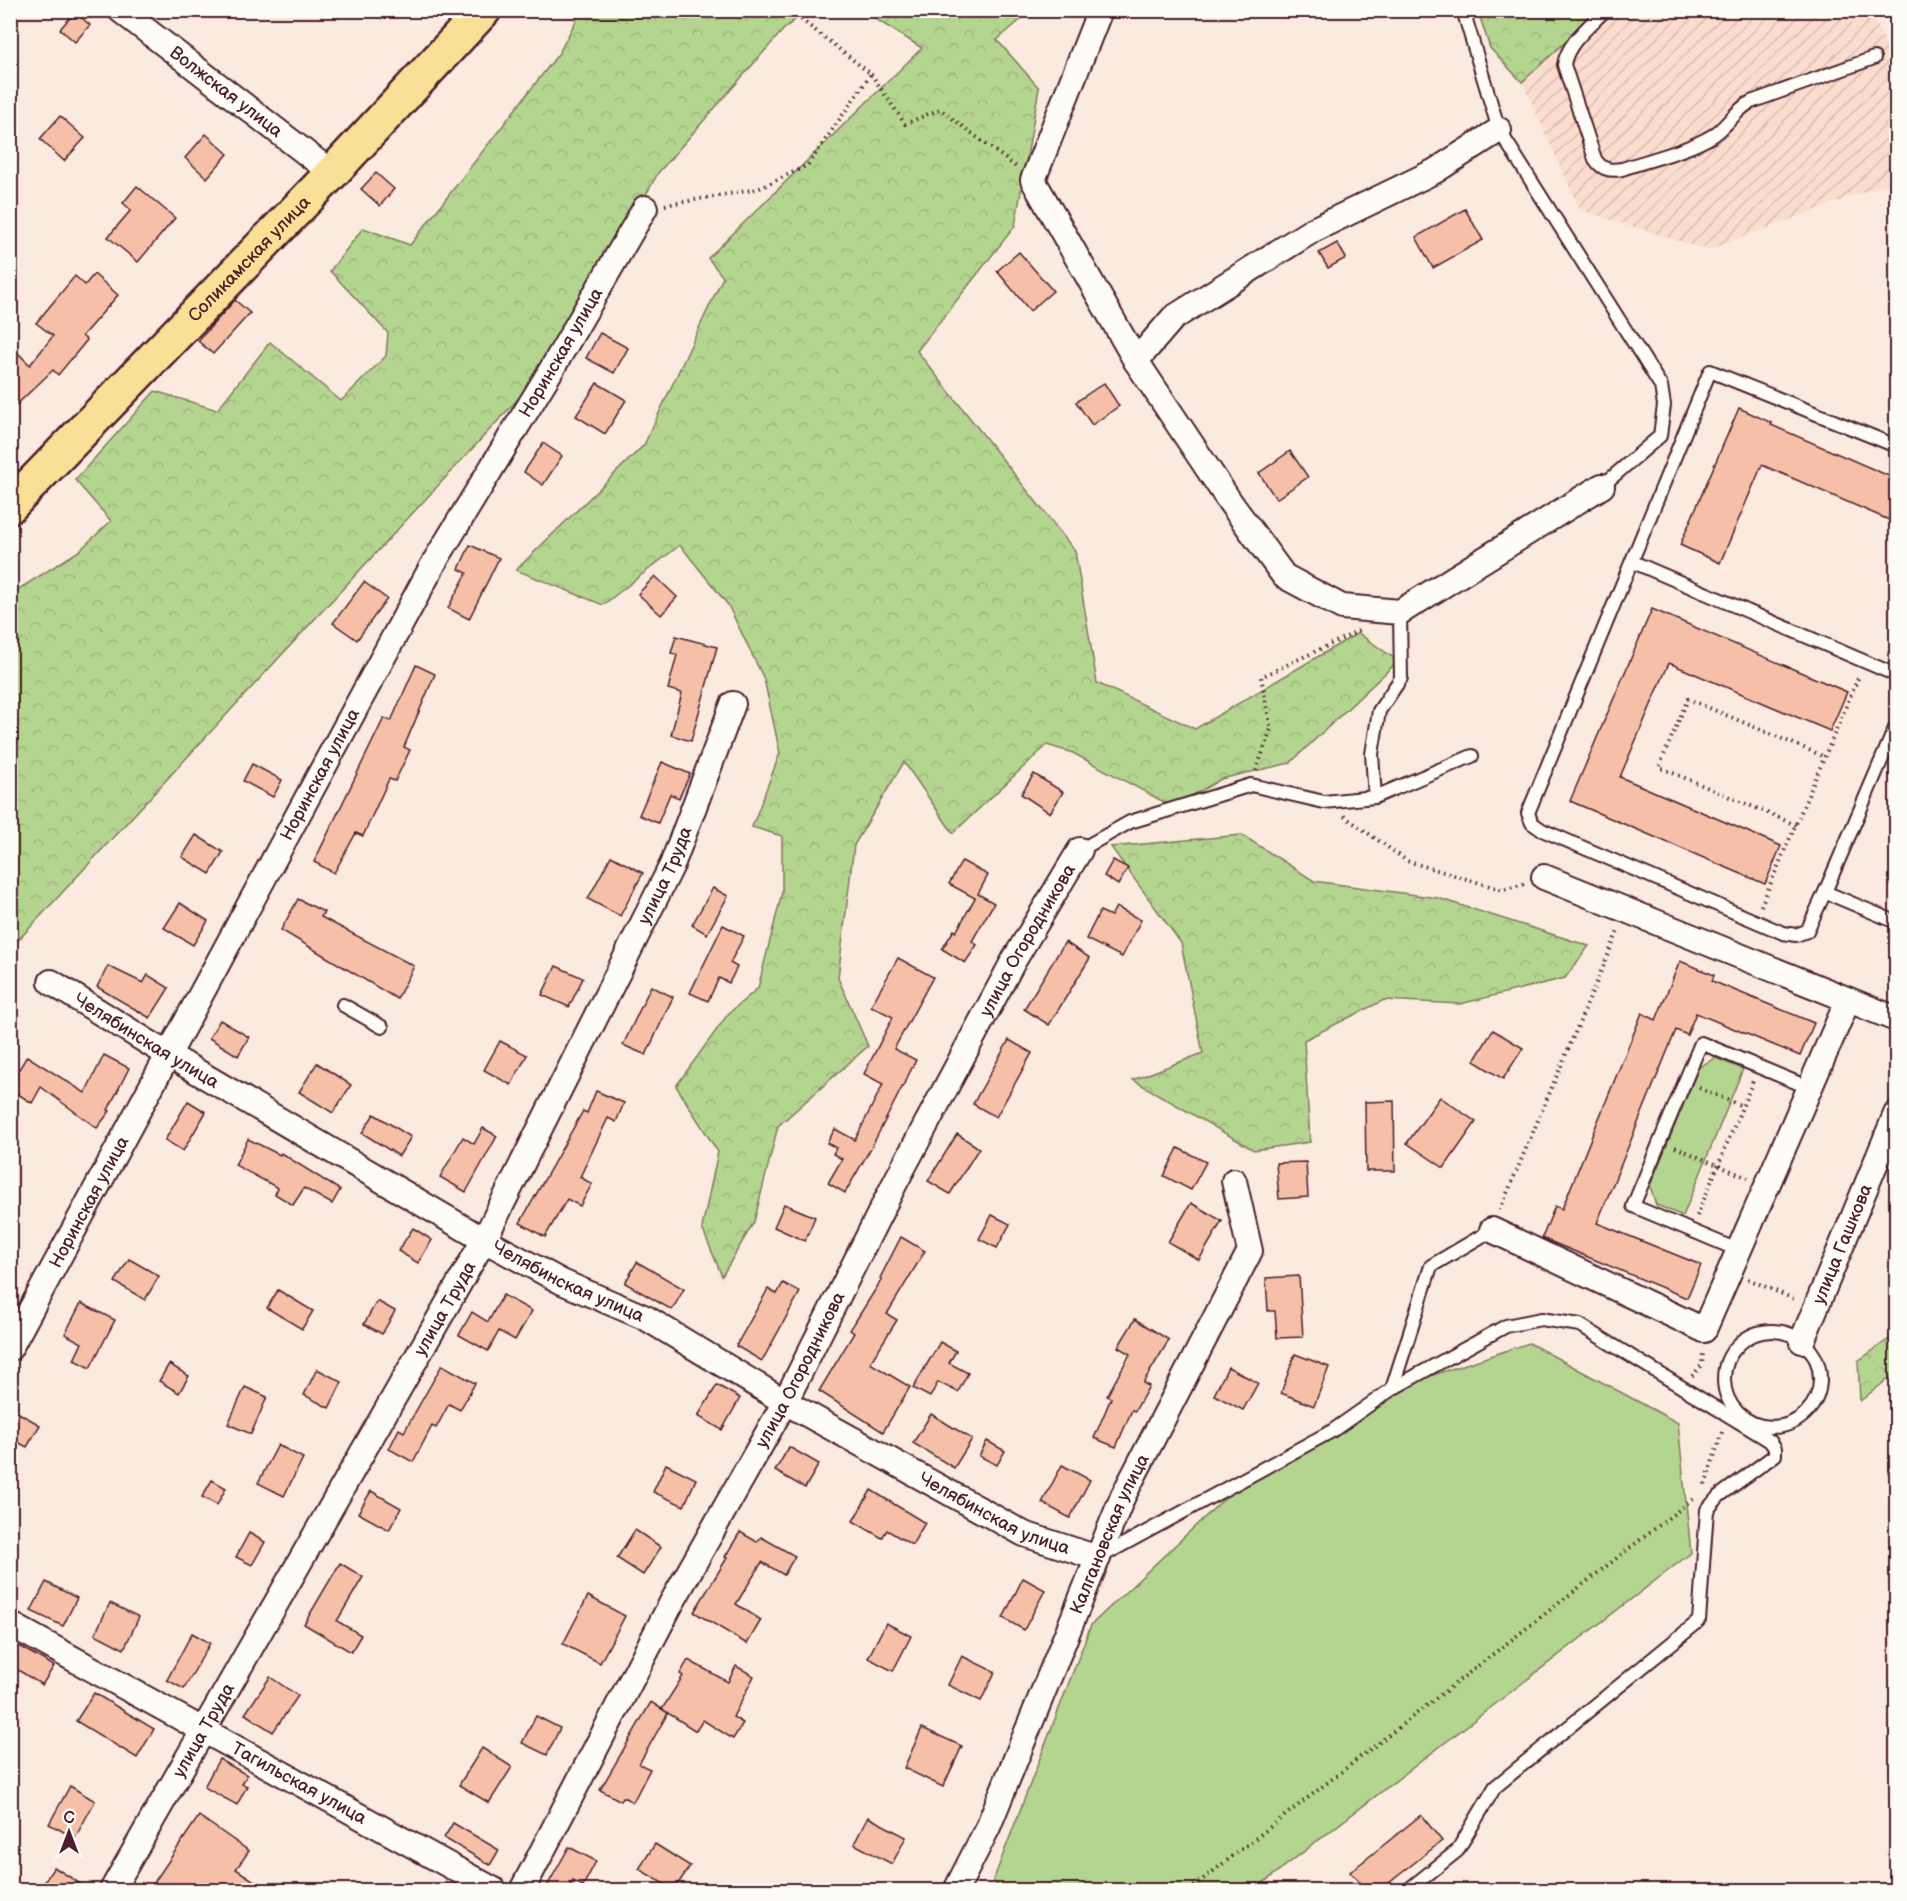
<svg xmlns="http://www.w3.org/2000/svg" width="1907" height="1901" font-family="'Balsamiq Sans',sans-serif">
<style>
.industrial{fill:url(#industrial-furrows)}
.forest{fill:url(#forest-crowns);stroke:#7f7a5d;stroke-width:1.5}
.park{fill:#b4d58f;stroke:#7f7a5d;stroke-width:1.5}
.building{fill:#f6c0a8;stroke:#4a1f2b;stroke-width:1.5}
.lines{fill:none;stroke-linecap:round;stroke-linejoin:round}
.lane-casing{stroke:#4a1f2b;stroke-width:16}
.street-casing{stroke:#4a1f2b;stroke-width:28}
.primary-casing{stroke:#4a1f2b;stroke-width:38}
.path{stroke:#4a1f2b;stroke-width:4;stroke-dasharray:1.5 4.5;stroke-linecap:butt}
.lane{stroke:#fdfcf7;stroke-width:12}
.street{stroke:#fdfcf7;stroke-width:24}
.primary{stroke:#fadf96;stroke-width:33}
.labels{text-anchor:middle;dominant-baseline:central;stroke-width:5;stroke-linejoin:round;paint-order:stroke}
.street-label{font-size:18px;fill:#4a1f2b;stroke:#fdfcf7}
</style>
<defs>
<pattern id="industrial-furrows" width="10" height="10" patternUnits="userSpaceOnUse" patternTransform="scale(1.5)"><rect width="10" height="10" fill="#faddce"/><path d="M-1 1l2-2M0 10L10 0M9 11l2-2" fill="none" stroke="#d8bdb1"/></pattern>
<pattern id="forest-crowns" width="20" height="18" patternUnits="userSpaceOnUse" patternTransform="scale(1.5)"><rect width="20" height="18" fill="#b4d58f"/><path d="M2 6a3 3 0 1 1 6 0M12 15a3 3 0 1 1 6 0" fill="none" stroke="#9cb67c"/></pattern>
</defs>
<rect width="100%" height="100%" fill="#fbeadf"/>
<filter id="ink" filterUnits="userSpaceOnUse"><feTurbulence type="fractalNoise" baseFrequency=".0167" numOctaves="2"/><feDisplacementMap in="SourceGraphic" scale="12" xChannelSelector="R" yChannelSelector="G"/><feConvolveMatrix kernelMatrix="1 2 1 2 8 2 1 2 1" color-interpolation-filters="sRGB"/></filter>
<g filter="url(#ink)">
<path class="industrial" d="M1599,11H1871L1896,68V180L1708,250L1580,210L1522,82Z"/>
<g class="forest">
<path d="M581,11H805L783,30L658,173L555,359L11,948L10,653L19,643L11,623V594L79,551L111,521L75,480L155,391L217,410L270,342L341,401L386,356L388,333L330,271L363,228L410,245L559,53Z"/>
<path d="M863,11H1031L997,40L1039,88L1015,226L917,351L1075,551L1097,683L1195,729L1358,633L1398,661L1290,763L1221,779L1173,807L1073,753L1047,745L953,833L904,762L854,845L838,978L868,1046L778,1126L754,1222L722,1276L702,1228L718,1152L676,1086L728,1014L758,988L782,893V836L752,827L780,753L764,679L728,605L680,545L603,605L516,570L644,445L723,277L708,258L922,48Z"/>
<path d="M1478,11H1599L1522,82L1490,48Z"/>
<path d="M1242,835L1314,881L1438,898L1589,946L1565,978L1460,1004L1384,1000L1304,1040L1310,1142L1254,1150L1133,1080L1203,1053L1181,943L1111,847Z"/>
<path d="M1896,1334V1373L1860,1401L1858,1361Z"/>
</g>
<g class="park">
<path d="M1715,1058L1743,1069L1683,1216L1656,1205L1650,1186L1699,1067Z"/>
<path d="M1529,1343L1678,1423L1691,1553L1254,1890H1002L993,1881L1091,1625L1247,1477L1421,1379Z"/>
</g>
<g class="building">
<path d="M75,12L90,25L75,42L60,29Z"/>
<path d="M60,116L85,138L64,161L40,139Z"/>
<path d="M206,134L228,154L207,178L185,158Z"/>
<path d="M376,173L394,189L380,206L361,189Z"/>
<path d="M137,186L175,218L138,262L108,237L131,210L123,203Z"/>
<path d="M1465,209L1483,240L1433,268L1416,237Z"/>
<path d="M1337,243L1346,258L1328,268L1319,253Z"/>
<path d="M1019,252L1053,291L1030,311L997,271Z"/>
<path d="M94,274L118,295L82,336L87,340L58,375L53,370L10,411V345L30,365L53,336L36,323L75,276L85,285Z"/>
<path d="M235,300L250,313L213,354L198,341Z"/>
<path d="M600,333L628,348L614,373L586,358Z"/>
<path d="M597,383L626,400L605,434L576,416Z"/>
<path d="M1104,383L1119,406L1092,425L1076,402Z"/>
<path d="M1739,408L1772,423L1771,425L1896,479V523L1762,465L1720,563L1680,545Z"/>
<path d="M543,443L562,456L543,485L524,472Z"/>
<path d="M1290,451L1308,477L1276,499L1259,473Z"/>
<path d="M470,545L499,558L469,619L448,608L467,573L459,569Z"/>
<path d="M655,576L677,597L661,615L638,594Z"/>
<path d="M364,582L387,599L357,640L333,623Z"/>
<path d="M1652,609L1847,692L1830,731L1669,663L1620,777L1781,846L1765,884L1570,801Z"/>
<path d="M676,636L717,647L691,741L671,735L682,693L668,689L677,655L671,653Z"/>
<path d="M416,665L435,674L404,747L410,750L395,781L389,779L363,836L356,833L334,873L314,862L384,718L391,721Z"/>
<path d="M662,762L690,774L679,798L670,794L658,823L639,815Z"/>
<path d="M252,764L282,780L273,797L243,781Z"/>
<path d="M1034,774L1063,792L1050,813L1021,794Z"/>
<path d="M196,835L223,852L210,874L182,857Z"/>
<path d="M611,856L643,873L620,916L588,899Z"/>
<path d="M1113,860L1128,868L1118,885L1104,876Z"/>
<path d="M962,861L988,875L978,894L994,903L972,941L977,945L965,963L942,949L954,930L956,932L975,898L949,884Z"/>
<path d="M713,888L728,896L707,934L692,925Z"/>
<path d="M298,899L324,912L321,917L414,966L397,999L281,930Z"/>
<path d="M180,903L208,921L193,945L164,928Z"/>
<path d="M1116,907L1141,920L1122,957L1086,939L1100,911L1111,916Z"/>
<path d="M723,925L744,936L730,963L737,967L729,983L719,978L708,1001L690,993Z"/>
<path d="M1065,942L1090,958L1049,1025L1024,1009Z"/>
<path d="M898,958L933,977L894,1049L916,1060L871,1148L845,1193L828,1183L842,1159L833,1154L836,1148L827,1143L835,1129L855,1140L883,1084L864,1074L893,1017L871,1006Z"/>
<path d="M1680,961L1714,975L1712,981L1814,1023L1800,1056L1696,1013L1687,1035L1676,1030L1597,1223L1701,1265L1687,1298L1542,1238L1555,1206L1562,1209L1642,1013L1656,1020Z"/>
<path d="M108,966L143,983L148,975L169,988L150,1018L97,987Z"/>
<path d="M556,966L583,978L569,1007L542,995Z"/>
<path d="M651,986L673,997L646,1055L623,1045Z"/>
<path d="M220,1020L249,1037L238,1056L209,1038Z"/>
<path d="M1493,1030L1523,1048L1503,1079L1474,1061Z"/>
<path d="M1009,1040L1032,1053L996,1117L973,1104Z"/>
<path d="M500,1041L527,1055L511,1085L484,1070Z"/>
<path d="M104,1055L129,1068L108,1110L110,1111L97,1128L41,1087L32,1103L10,1089V1084L27,1056L85,1093Z"/>
<path d="M317,1063L351,1085L333,1113L299,1092Z"/>
<path d="M596,1091L624,1103L616,1122L608,1118L580,1177L592,1184L580,1206L567,1199L545,1237L520,1223L583,1111L587,1113Z"/>
<path d="M1440,1097L1476,1122L1444,1168L1407,1143Z"/>
<path d="M188,1101L206,1112L183,1151L165,1140Z"/>
<path d="M1394,1101L1395,1171H1366L1365,1102Z"/>
<path d="M374,1114L411,1137L399,1156L362,1133Z"/>
<path d="M483,1128L497,1136L466,1192L440,1177L463,1137L474,1144Z"/>
<path d="M957,1134L979,1148L950,1194L928,1181Z"/>
<path d="M248,1139L280,1155L281,1153L340,1190L332,1204L304,1188L293,1205L275,1194L278,1188L235,1165Z"/>
<path d="M1178,1148L1206,1162L1191,1190L1164,1176Z"/>
<path d="M1306,1162L1308,1197L1279,1199L1276,1163Z"/>
<path d="M1191,1203L1222,1221L1199,1260L1168,1242Z"/>
<path d="M784,1204L815,1217L805,1241L774,1227Z"/>
<path d="M992,1215L1010,1224L997,1248L979,1239Z"/>
<path d="M413,1228L432,1240L418,1263L398,1251Z"/>
<path d="M901,1237L925,1251L887,1314L897,1320L870,1363L910,1387L883,1432L819,1391L854,1333L850,1330L882,1279L880,1278Z"/>
<path d="M129,1259L159,1276L145,1300L115,1282Z"/>
<path d="M637,1262L684,1289L672,1310L625,1283Z"/>
<path d="M1299,1276L1303,1337L1277,1338L1275,1311H1268L1266,1278Z"/>
<path d="M783,1283L800,1292L762,1361L736,1346L768,1289L777,1294Z"/>
<path d="M278,1290L313,1311L302,1329L267,1308Z"/>
<path d="M503,1295L532,1311L515,1340L499,1331L488,1351L459,1335L472,1312L488,1322Z"/>
<path d="M377,1301L395,1311L382,1334L364,1324Z"/>
<path d="M81,1303L115,1320L90,1368L74,1360L82,1343L65,1334Z"/>
<path d="M1135,1319L1169,1340L1143,1383L1149,1386L1135,1411L1132,1410L1116,1447L1094,1438L1111,1398L1107,1396L1130,1354L1118,1347Z"/>
<path d="M940,1342L956,1351L949,1363L968,1373L958,1392L938,1382L930,1397L913,1388Z"/>
<path d="M1295,1354L1329,1367L1314,1406L1281,1393Z"/>
<path d="M169,1364L189,1376L179,1393L159,1381Z"/>
<path d="M442,1365L475,1383L460,1410L449,1404L436,1428L432,1426L413,1462L389,1449L399,1429L404,1432Z"/>
<path d="M1228,1367L1258,1383L1243,1410L1214,1395Z"/>
<path d="M317,1369L342,1382L329,1408L304,1395Z"/>
<path d="M717,1385L740,1398L722,1430L698,1416Z"/>
<path d="M245,1387L267,1397L251,1434L228,1424Z"/>
<path d="M10,1408L40,1425L27,1447L10,1438Z"/>
<path d="M931,1414L972,1439L954,1468L913,1443Z"/>
<path d="M987,1441L1005,1451L997,1465L979,1456Z"/>
<path d="M278,1445L303,1458L284,1496L258,1483Z"/>
<path d="M789,1447L819,1464L805,1488L775,1471Z"/>
<path d="M666,1464L696,1479L684,1506L653,1492Z"/>
<path d="M1062,1465L1090,1480L1070,1518L1042,1503Z"/>
<path d="M212,1480L226,1488L217,1505L202,1497Z"/>
<path d="M871,1490L925,1523L912,1545L887,1530L882,1538L853,1521Z"/>
<path d="M371,1491L401,1508L389,1530L358,1513Z"/>
<path d="M635,1530L661,1547L643,1575L617,1558Z"/>
<path d="M740,1532L757,1542L761,1537L795,1556L784,1575L762,1562L736,1604L761,1620L747,1644L694,1612L727,1558L725,1557Z"/>
<path d="M249,1533L265,1542L252,1565L236,1557Z"/>
<path d="M340,1563L363,1577L337,1621L361,1635L351,1652L304,1624Z"/>
<path d="M1023,1578L1045,1590L1024,1630L1003,1618Z"/>
<path d="M46,1582L77,1598L63,1626L31,1611Z"/>
<path d="M588,1596L625,1616L600,1663L563,1644Z"/>
<path d="M110,1603L139,1617L124,1649L95,1634Z"/>
<path d="M886,1623L911,1636L893,1671L868,1658Z"/>
<path d="M192,1633L210,1643L184,1689L167,1680Z"/>
<path d="M10,1641L54,1666L42,1685L10,1665Z"/>
<path d="M962,1656L995,1672L981,1701L948,1685Z"/>
<path d="M688,1660L728,1682L736,1666L754,1676L733,1717L743,1723L733,1739L703,1720L696,1731L668,1713L639,1764L650,1769L633,1802L623,1797L621,1801L600,1790L651,1702L668,1713L662,1709L683,1676L680,1674Z"/>
<path d="M270,1677L298,1696L273,1732L245,1714Z"/>
<path d="M94,1693L154,1729L137,1758L76,1721Z"/>
<path d="M536,1716L560,1728L547,1755L522,1743Z"/>
<path d="M922,1728L962,1746L943,1787L904,1768Z"/>
<path d="M482,1748L512,1767L489,1803L459,1785Z"/>
<path d="M219,1759L247,1775L242,1784L247,1786L237,1805L204,1787Z"/>
<path d="M70,1786L95,1801L75,1838L49,1824Z"/>
<path d="M1421,1815L1442,1841L1380,1890H1366L1350,1872Z"/>
<path d="M199,1816L249,1851L236,1869L268,1890H162L153,1884Z"/>
<path d="M868,1817L906,1837L892,1864L854,1844Z"/>
<path d="M453,1823L499,1850L490,1865L444,1838Z"/>
<path d="M655,1844L690,1866L674,1890L639,1869Z"/>
<path d="M569,1847L596,1861L583,1886L573,1881L567,1890H545Z"/>
<path d="M54,1867L90,1890H60L45,1881Z"/>
</g>
<g class="lines">
<defs>
<g id="lane">
<path d="M1463,10L1499,130L1661,386L1664,405L1660,436L1602,486"/>
<path d="M1605,10C1590,26 1567,43 1564,65L1595,159C1602,170 1610,171 1622,169C1651,159 1685,152 1712,136C1727,127 1735,110 1751,102L1874,58"/>
<path d="M1633,562L1896,675"/>
<path d="M1896,726L1825,892L1896,922"/>
<path d="M1375,797L1372,754L1379,711L1401,678L1400,612"/>
<path d="M1080,850L1130,822L1251,785L1324,802L1375,797L1472,756"/>
<path d="M1825,892L1807,931L1796,935L1783,933L1542,830L1532,823L1528,813L1710,371L1896,446"/>
<path d="M343,1005L382,1027"/>
<path d="M1740,1251L1633,1206L1701,1043L1810,1088"/>
<circle cx="1772" cy="1379" r="48"/>
<path d="M1392,1389L1431,1266L1492,1230"/>
<path d="M1102,1556L1332,1431L1392,1389L1506,1326L1541,1319L1580,1325L1770,1441L1775,1448V1455L1719,1496L1707,1510L1699,1621L1495,1787L1457,1851L1408,1890"/>
</g>
<g id="street">
<path id="s1" d="M120,10L332,173"/>
<path d="M454,10L471,24"/>
<path d="M1100,10L1033,180L1136,361L1230,502L1284,576L1342,607L1400,612L1602,486"/>
<path d="M1136,361L1173,318L1313,230L1435,171L1499,130"/>
<path d="M1544,877L1896,1019"/>
<path id="s2" d="M51,982L167,1054L484,1240L562,1282L646,1318L785,1402L1024,1534L1098,1558"/>
<path d="M1492,1230L1704,1330L1848,1000"/>
<path id="s3" d="M1802,1341L1896,1114"/>
<path id="s4" d="M10,1348L435,561L550,372L645,208"/>
<path id="s5" d="M10,1624L494,1890"/>
<path id="s6" d="M112,1890L484,1240L672,865L733,704"/>
<path id="s7" d="M522,1890L671,1604L785,1402L896,1181L1014,960L1080,850"/>
<path id="s8" d="M956,1890L988,1827L1123,1496L1250,1251L1234,1181"/>
</g>
<g id="primary">
<path id="s9" d="M10,506L332,173L484,10"/>
</g>
</defs>
<use href="#lane" class="lane-casing"/>
<use href="#street" class="street-casing"/>
<use href="#primary" class="primary-casing"/>
<g class="path">
<path d="M871,74L905,124L940,109L1016,167"/>
<path d="M665,205L758,189L808,165L871,74L789,10"/>
<path d="M1256,771L1271,729L1261,677L1359,631"/>
<path d="M1344,816L1407,861L1503,890L1524,884"/>
<path d="M1796,825L1659,767L1688,699L1825,757"/>
<path d="M1761,906L1859,676"/>
<path d="M1699,1088L1742,1106"/>
<path d="M1675,1147L1748,1178"/>
<path d="M1500,1210L1619,929"/>
<path d="M1697,1216L1753,1081"/>
<path d="M1748,1279L1796,1300"/>
<path d="M1692,1376L1702,1365L1703,1352"/>
<path d="M1705,1485L1723,1429"/>
<path d="M1189,1890L1693,1499"/>
</g>
<use href="#lane" class="lane"/>
<use href="#street" class="street"/>
<use href="#primary" class="primary"/>
</g>
</g>
<g class="labels">
<g class="street-label">
<text stroke="none"><textPath href="#s1" startOffset="134">Волжская улица</textPath></text>
<text stroke="none"><textPath href="#s9" startOffset="344">Соликамская улица</textPath></text>
<text stroke="none"><textPath href="#s4" startOffset="1138">Норинская улица</textPath></text>
<text stroke="none"><textPath href="#s4" startOffset="652">Норинская улица</textPath></text>
<text stroke="none"><textPath href="#s6" startOffset="1156">улица Труда</textPath></text>
<text stroke="none"><textPath href="#s7" startOffset="1076">улица Огородникова</textPath></text>
<text stroke="none"><textPath href="#s2" startOffset="112">Челябинская улица</textPath></text>
<text stroke="none"><textPath href="#s4" startOffset="166">Норинская улица</textPath></text>
<text stroke="none"><textPath href="#s3" startOffset="105">улица Гашкова</textPath></text>
<text stroke="none"><textPath href="#s2" startOffset="598">Челябинская улица</textPath></text>
<text stroke="none"><textPath href="#s6" startOffset="670">улица Труда</textPath></text>
<text stroke="none"><textPath href="#s7" startOffset="590">улица Огородникова</textPath></text>
<text stroke="none"><textPath href="#s2" startOffset="1084">Челябинская улица</textPath></text>
<text stroke="none"><textPath href="#s8" startOffset="388">Калгановская улица</textPath></text>
<text stroke="none"><textPath href="#s6" startOffset="184">улица Труда</textPath></text>
<text stroke="none"><textPath href="#s5" startOffset="330">Тагильская улица</textPath></text>
</g>
</g>
<rect width="1907" height="1901" fill="none" stroke="#fdfcf7" stroke-width="36"/>
<rect x="18" y="18" width="1871" height="1865" fill="none" stroke="#4a1f2b" stroke-width="2" filter="url(#ink)"/>
<g transform="translate(69 1832)" stroke="#fdfcf7" stroke-width="4.5" paint-order="stroke">
<path d="M0-4.5L10 22L0 15L-10 22Z" fill="#4a1f2b"/>
<text y="-9" font-size="16" font-weight="bold" text-anchor="middle" fill="#4a1f2b">С</text>
</g>
</svg>
